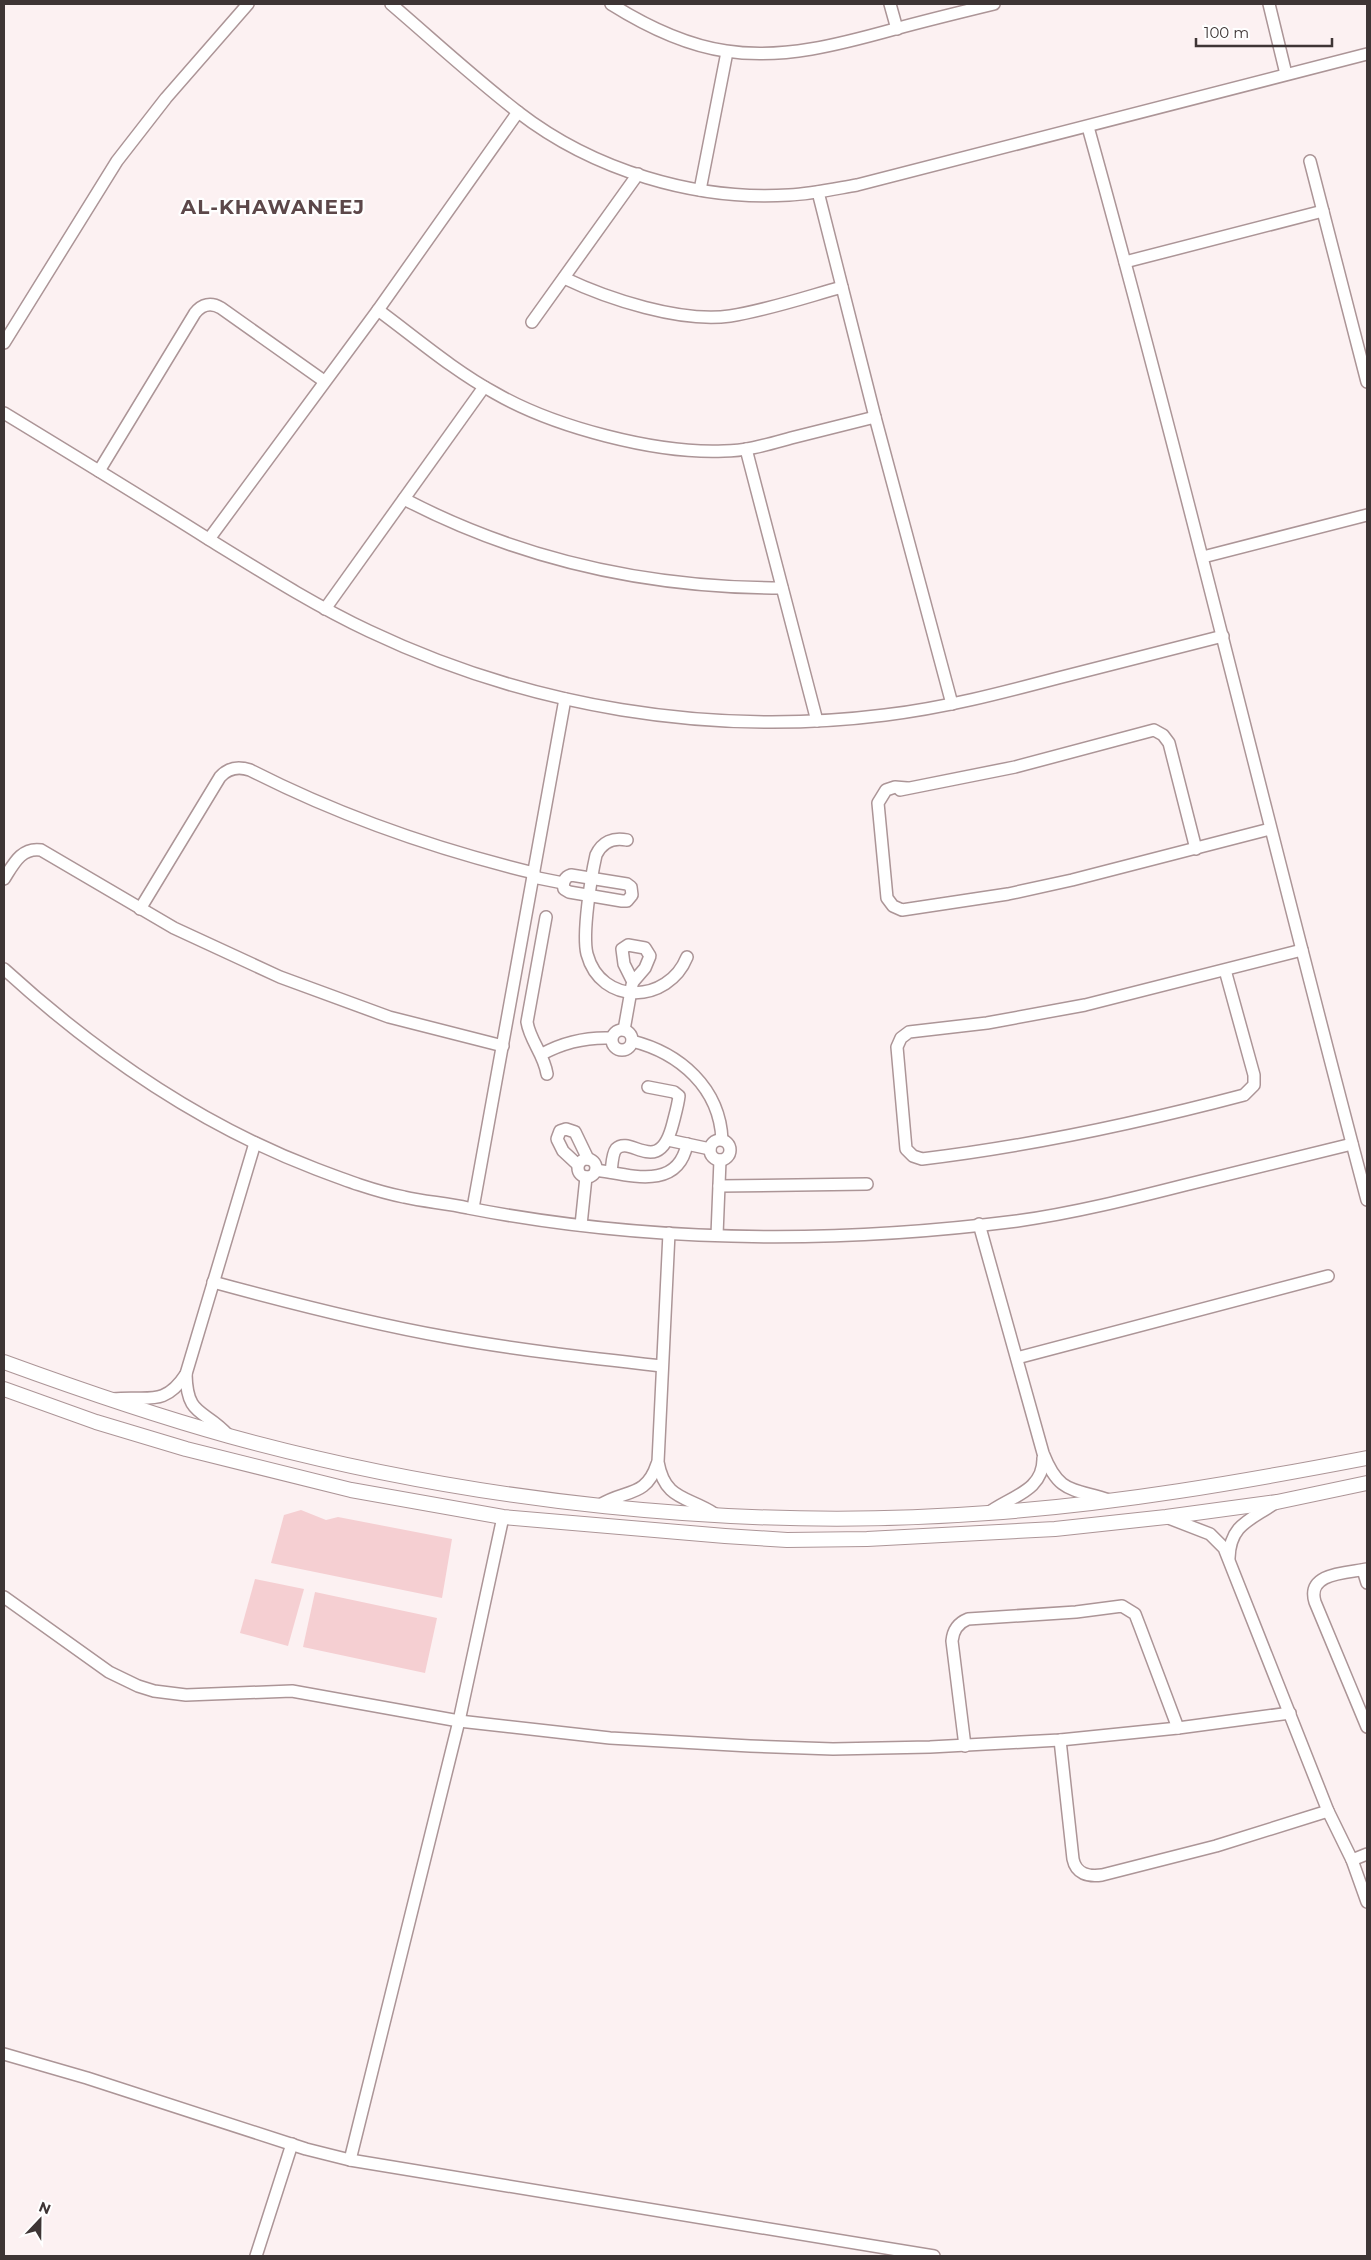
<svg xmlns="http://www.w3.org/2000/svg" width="1371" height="2260" font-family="Montserrat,sans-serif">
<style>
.green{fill:#f5cfd2}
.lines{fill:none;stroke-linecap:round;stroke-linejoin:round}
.minor-casing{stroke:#ac9597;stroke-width:14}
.tertiary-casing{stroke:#ac9597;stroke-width:16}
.minor{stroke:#fff;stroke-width:11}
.tertiary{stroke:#fff;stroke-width:14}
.labels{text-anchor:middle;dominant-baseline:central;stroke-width:4.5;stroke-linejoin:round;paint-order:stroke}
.district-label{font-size:20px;font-weight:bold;letter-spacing:1px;fill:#5c4749;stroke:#fff}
</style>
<rect width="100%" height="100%" fill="#fcf1f2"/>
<g class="green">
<path d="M301,1510L326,1520L338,1517L452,1539L442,1598L271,1563L284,1515Z"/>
<path d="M255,1579L304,1589L288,1646L240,1633Z"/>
<path d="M315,1592L437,1618L425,1673L303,1647Z"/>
</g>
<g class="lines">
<defs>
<g id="minor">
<path d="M391,4C433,40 474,78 518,112C593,170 695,201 789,195C812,194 834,189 857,185L1367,54"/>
<path d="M611,4C646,26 685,45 726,51C782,60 841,44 895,29C928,20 961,12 994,4"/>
<path d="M890,4L897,29"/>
<path d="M1269,4L1286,74"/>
<path d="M1088,127C1187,483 1272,843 1367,1200"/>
<path d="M1310,161L1367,382"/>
<path d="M700,190L727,52"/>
<path d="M818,192L875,417L952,704"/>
<path d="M1125,262L1323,211"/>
<path d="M564,278C608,299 681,323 730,316C768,310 806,297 842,287"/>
<path d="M378,310C416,338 453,370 495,393C554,427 656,454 724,451C747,451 769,444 791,438C819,431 847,424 875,417"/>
<path d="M532,322L638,174"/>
<path d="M4,343L117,161L166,98L248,4"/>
<path d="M4,413C73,455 142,497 210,540C262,572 314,605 369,631C529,707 710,737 885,715C944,708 1001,693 1058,678C1113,664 1168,650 1223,636"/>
<path d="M746,449L817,721"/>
<path d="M99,471L195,313C202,304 211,302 221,308L324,381"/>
<path d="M404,499C521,560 650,588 782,588"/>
<path d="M209,539L378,310L518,112"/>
<path d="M1203,557L1367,515"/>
<path d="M325,609L484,387"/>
<path d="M907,788L895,787L886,790L878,803L887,898L893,906L902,910L1008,894L1072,880L1270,829"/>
<path d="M900,790L1015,767L1154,730L1163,735L1169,743L1196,849"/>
<path d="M627,840C613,837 602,842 596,855C591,877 582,934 587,954C601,1006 668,1004 687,957"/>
<path d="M571,875L627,884L631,887L632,895L627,901H622L569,892L564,889C562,882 565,877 571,875Z"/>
<path d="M533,877L563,883"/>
<path d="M4,879C13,865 21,847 41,850L174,928L280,977L389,1017L503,1046"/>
<path d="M140,909L220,777C228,768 238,766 250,770C340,816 435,849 534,873"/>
<path d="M546,917L527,1022C530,1041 544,1054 547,1074"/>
<path d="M628,945L645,948L650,956L645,968L633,982L624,964L622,949Z"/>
<path d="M4,969C95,1052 200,1125 316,1169C345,1180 374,1191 404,1197C425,1202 447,1203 468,1208C648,1243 835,1244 1017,1221C1074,1213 1130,1199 1185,1185C1241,1171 1297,1157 1352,1144"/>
<path d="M1225,970L1254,1075V1085L1244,1095C1138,1123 1030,1146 922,1159L913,1156L906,1149L897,1047L901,1038L909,1032L987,1023L1085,1005L1302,950"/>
<circle cx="622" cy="1040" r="10"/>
<path d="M624,1030L632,985"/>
<path d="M632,1041C680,1053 720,1088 722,1140"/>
<path d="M542,1054C564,1042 586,1037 611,1038"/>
<circle cx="720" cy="1150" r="10"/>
<path d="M668,1140L710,1149"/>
<circle cx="587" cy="1168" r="9"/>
<path d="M578,1165L563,1151L557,1139L560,1131L566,1129L575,1132L588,1159"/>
<path d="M596,1170C630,1175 678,1191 687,1144"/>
<path d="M611,1172C612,1166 612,1154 616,1149C631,1134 659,1179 673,1123C675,1115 678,1105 679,1096L674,1092L648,1087"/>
<path d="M719,1186L867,1184"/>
<path d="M473,1208L565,699"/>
<path d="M979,1224L1043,1453C1059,1494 1072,1488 1109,1500"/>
<path d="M581,1225L586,1177"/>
<path d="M669,1233L658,1462C665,1501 688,1496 715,1514"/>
<path d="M717,1235L720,1160"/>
<path d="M213,1282C290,1303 367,1323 446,1337C518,1350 590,1358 662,1366"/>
<path d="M1017,1358L1328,1276"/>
<path d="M186,1374C187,1418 204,1408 229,1436"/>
<path d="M113,1399C147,1395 164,1408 186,1374L255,1143"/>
<path d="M600,1505C625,1489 646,1498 657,1464"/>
<path d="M987,1514C1008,1497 1044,1492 1043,1458"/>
<path d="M1166,1517L1210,1534L1224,1548L1328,1811L1352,1860L1367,1902"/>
<path d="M1229,1558C1230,1524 1251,1520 1275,1503"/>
<path d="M1367,1569C1348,1573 1306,1572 1315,1602L1367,1727"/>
<path d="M1363,1570L1367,1583"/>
<path d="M4,1597L109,1672L138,1686L154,1691L186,1695L292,1691L459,1721L610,1738L750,1746L833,1749L930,1747L1060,1740L1178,1728L1290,1713"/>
<path d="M1060,1740L1073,1859C1076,1874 1088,1877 1102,1875L1216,1846L1328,1811"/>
<path d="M965,1746L952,1641C953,1630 958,1623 968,1619L1076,1612L1122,1606L1135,1614L1140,1627L1178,1728"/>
<path d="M1352,1860L1367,1854"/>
<path d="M4,2054L87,2078L306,2149L350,2160L934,2256"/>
<path d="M350,2160L459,1721L503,1517"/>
<path d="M256,2256L292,2144"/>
</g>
<g id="tertiary">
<path d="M4,1362C78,1389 153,1415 229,1436C470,1502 739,1532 988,1513C1116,1504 1242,1482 1367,1458"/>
<path d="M4,1389L96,1422L186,1449L351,1490L503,1517L725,1536L787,1540L867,1539L1055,1529L1166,1517L1277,1502L1367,1483"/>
</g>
</defs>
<use href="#minor" class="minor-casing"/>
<use href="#tertiary" class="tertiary-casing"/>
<use href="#minor" class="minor"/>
<use href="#tertiary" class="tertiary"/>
</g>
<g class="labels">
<g class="district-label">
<text x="273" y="207">AL-KHAWANEEJ</text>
</g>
</g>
<rect width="1371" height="2260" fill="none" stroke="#3e3535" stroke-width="10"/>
<g transform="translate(40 2220) rotate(22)" stroke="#ffffff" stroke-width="4" paint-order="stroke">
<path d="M0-4L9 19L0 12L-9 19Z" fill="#3e3535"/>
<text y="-8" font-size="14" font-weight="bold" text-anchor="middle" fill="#3e3535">N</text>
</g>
<path d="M1196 38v8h136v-8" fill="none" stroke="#3e3535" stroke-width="2.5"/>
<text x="1204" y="38" font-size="15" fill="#3e3535" stroke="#ffffff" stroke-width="4" paint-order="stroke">100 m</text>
</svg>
